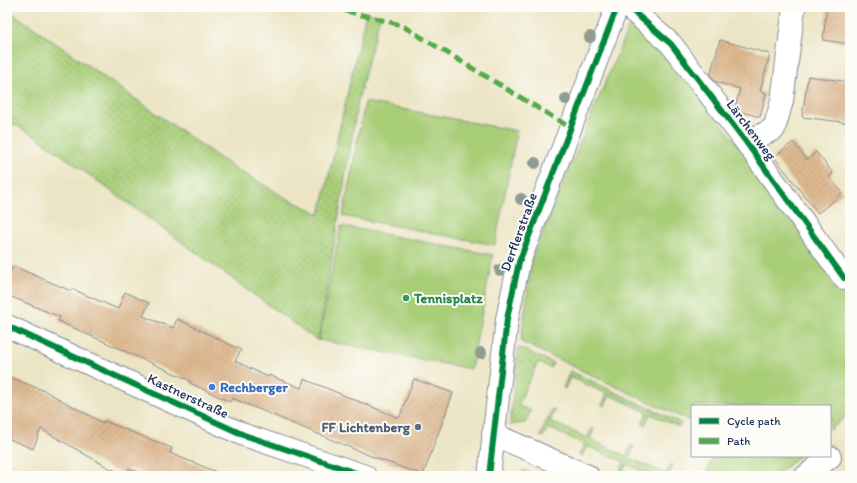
<svg xmlns="http://www.w3.org/2000/svg" width="857" height="483" font-family="Itim,sans-serif">
<style>
.grass{fill:url(#grass-dots);stroke:#627e6b}
.green{fill:#a8ce78;stroke:#627e6b}
.building{fill:url(#building-hatch)}
.lines{fill:none;stroke-linecap:round;stroke-linejoin:round}
.minor-casing{stroke:#848a92;stroke-width:24}
.tertiary-casing{stroke:#848a92;stroke-width:24}
.minor{stroke:#fff;stroke-width:22}
.tertiary{stroke:#fff;stroke-width:22}
.quiet{stroke:#52ab49;stroke-width:5;stroke-dasharray:10 5;stroke-linecap:butt}
.cycleway-casing{stroke:#fdfcf7;stroke-width:8}
.cycleway{stroke:#00873e;stroke-width:6}
.tree{fill:#909b91}
.leisure-dot{fill:#2e9e5b;stroke:#fdfcf7;stroke-width:1.5}
.shop-dot{fill:#3f7fe0;stroke:#fdfcf7;stroke-width:1.5}
.service-dot{fill:#5c6f8a;stroke:#fdfcf7;stroke-width:1.5}
.labels{text-anchor:middle;dominant-baseline:central;stroke-width:4;stroke-linejoin:round;paint-order:stroke}
.street-label{font-size:14px;fill:#1b2f5e;stroke:#fdfcf7}
.leisure-label{font-size:14px;font-weight:bold;fill:#27864d;stroke:#fdfcf7;text-anchor:start}
.shop-label{font-size:14px;font-weight:bold;fill:#366cbe;stroke:#fdfcf7;text-anchor:start}
.service-label{font-size:14px;font-weight:bold;fill:#4e5e75;stroke:#fdfcf7;text-anchor:end}
</style>
<defs>
<pattern id="grass-dots" width="8" height="8" patternUnits="userSpaceOnUse"><rect width="8" height="8" fill="#a8ce78"/><path d="M2 2h.1M6 6h.1" fill="none" stroke="#90b16a" stroke-width="1.8" stroke-linecap="round"/></pattern>
<pattern id="building-hatch" width="6" height="6" patternUnits="userSpaceOnUse"><rect width="6" height="6" fill="#deb990"/><path d="M-1 1l2-2M0 6l6-6M5 7l2-2" fill="none" stroke="#be9f7f"/></pattern>
</defs>
<rect width="100%" height="100%" fill="#fdfcf7"/>
<filter id="ink" filterUnits="userSpaceOnUse"><feTurbulence type="fractalNoise" baseFrequency=".025" numOctaves="2"/><feDisplacementMap in="SourceGraphic" scale="8" xChannelSelector="R" yChannelSelector="G"/><feConvolveMatrix kernelMatrix="1 2 1 2 8 2 1 2 1" color-interpolation-filters="sRGB"/></filter>
<filter id="wash" filterUnits="userSpaceOnUse"><feTurbulence type="fractalNoise" baseFrequency=".012" numOctaves="4" result="noise"/><feDisplacementMap in="SourceGraphic" scale="16" xChannelSelector="R" yChannelSelector="G"/><feGaussianBlur stdDeviation="0.9" result="paint"/><feColorMatrix in="noise" values="0 0 0 0 0 0 0 0 0 0 0 0 0 0 0 0 0 1.4 0 .05"/><feComposite in="paint" operator="in"/></filter>
<g filter="url(#wash)">
<rect width="100%" height="100%" fill="#ece5c5"/>
<g class="grass">
<path d="M7,9L230,165L286,198L320,214L366,12L380,16L358,100L318,341L34,135L7,121Z"/>
<path d="M518,347L553,363L551,368L538,362L518,405L531,411L525,423L510,425Z"/>
<path d="M570,371L681,423L679,427L650,414L645,425L642,424L647,412L610,395L605,406L602,405L607,394L570,377L565,389L563,388Z"/>
<path d="M552,409L555,410L550,421L587,438L592,428L594,429L590,439L626,456L631,445L634,447L630,458L666,474L671,464L673,465L669,476H653L627,464L622,474L619,473L624,462L587,446L582,456L579,455L584,444L548,428L543,437L540,436Z"/>
<path d="M524,470L539,476H521L522,472Z"/>
</g>
<g class="green">
<path d="M629,26L667,51L850,293V413L830,430V406H692V422L521,342L532,258Z"/>
<path d="M365,102L517,131L495,245L343,216Z"/>
<path d="M341,226L493,255L471,369L319,340Z"/>
<path d="M713,456H799L775,476H705Z"/>
</g>
<g id="blocks">
<g class="building">
<path d="M827,7H850V44L823,40Z"/>
<path d="M720,40L770,54L760,91L766,93L760,117L738,111L735,107L740,89L716,82L710,75Z"/>
<path d="M808,76L850,82V123L802,117Z"/>
<path d="M793,142L807,160L816,152L833,173L829,177L843,193L818,213L774,157Z"/>
<path d="M13,266L71,291L72,289L118,309L125,292L149,303L143,316L173,328L177,319L190,325L241,350L235,361L268,377L269,375L301,388L304,379L399,418L414,379L453,393L423,475L373,457L232,398L230,402L190,383L191,381L58,321L60,317L7,295V280Z"/>
<path d="M7,376L45,391L103,423L104,421L172,448L170,453L226,476H148L129,468L127,475L109,468L41,429L33,449L7,438Z"/>
</g>
</g>
</g>
<g filter="url(#ink)">
<use href="#blocks" fill-opacity="0" stroke="#848a92" stroke-width="1"/>
<g class="lines">
<defs>
<g id="minor">
<path d="M628,7L671,44L746,142L844,278"/>
<path d="M746,142L774,129L782,101L794,7"/>
<path d="M7,326L244,435L365,476"/>
<path d="M493,434L588,476"/>
<path d="M806,476L830,457"/>
</g>
<path id="tertiary" d="M489,476L507,319L519,262L617,7"/>
</defs>
<use href="#minor" class="minor-casing"/>
<use href="#tertiary" class="tertiary-casing"/>
<use href="#minor" class="minor"/>
<use href="#tertiary" class="tertiary"/>
<path class="quiet" d="M331,7L401,25L571,128"/>
<defs>
<g id="cycleway">
<path d="M628,7L671,44L746,142L844,278"/>
<path d="M7,326L244,435L365,476"/>
<path d="M489,476L507,319L519,262L617,7"/>
</g>
</defs>
<use href="#cycleway" class="cycleway-casing"/>
<use href="#cycleway" class="cycleway"/>
</g>
<g class="tree">
<circle cx="590" cy="37" r="6"/>
<circle cx="566" cy="99" r="6"/>
<circle cx="535" cy="163" r="6"/>
<circle cx="521" cy="199" r="6"/>
<circle cx="500" cy="270" r="6"/>
<circle cx="481" cy="353" r="6"/>
</g>
</g>
<circle class="leisure-dot" cx="406" cy="298" r="4"/>
<circle class="shop-dot" cx="212" cy="387" r="4"/>
<circle class="service-dot" cx="418" cy="427" r="4"/>
<g class="labels">
<g class="street-label">
<text transform="translate(751 130) rotate(53)">Lärchenweg</text>
<text transform="translate(519 232) rotate(-70)">Derflerstraße</text>
<text transform="translate(188 396) rotate(25)">Kastnerstraße</text>
</g>
<g class="leisure-label">
<text x="414" y="298">Tennisplatz</text>
</g>
<g class="shop-label">
<text x="220" y="387">Rechberger</text>
</g>
<g class="service-label">
<text x="410" y="427">FF Lichtenberg</text>
</g>
</g>
<rect width="857" height="483" fill="none" stroke="#fdfcf7" stroke-width="24"/>
<rect x="691" y="405" width="140" height="52" fill="#fdfcf7" stroke="#a3aaba"/>
<rect x="699" y="418" width="20" height="6" fill="#00873e" stroke="#a3aaba"/>
<text x="727" y="425" font-size="12" fill="#1b2f5e">Cycle path</text>
<rect x="699" y="438" width="20" height="6" fill="#52ab49" stroke="#a3aaba"/>
<text x="727" y="445" font-size="12" fill="#1b2f5e">Path</text>
</svg>
